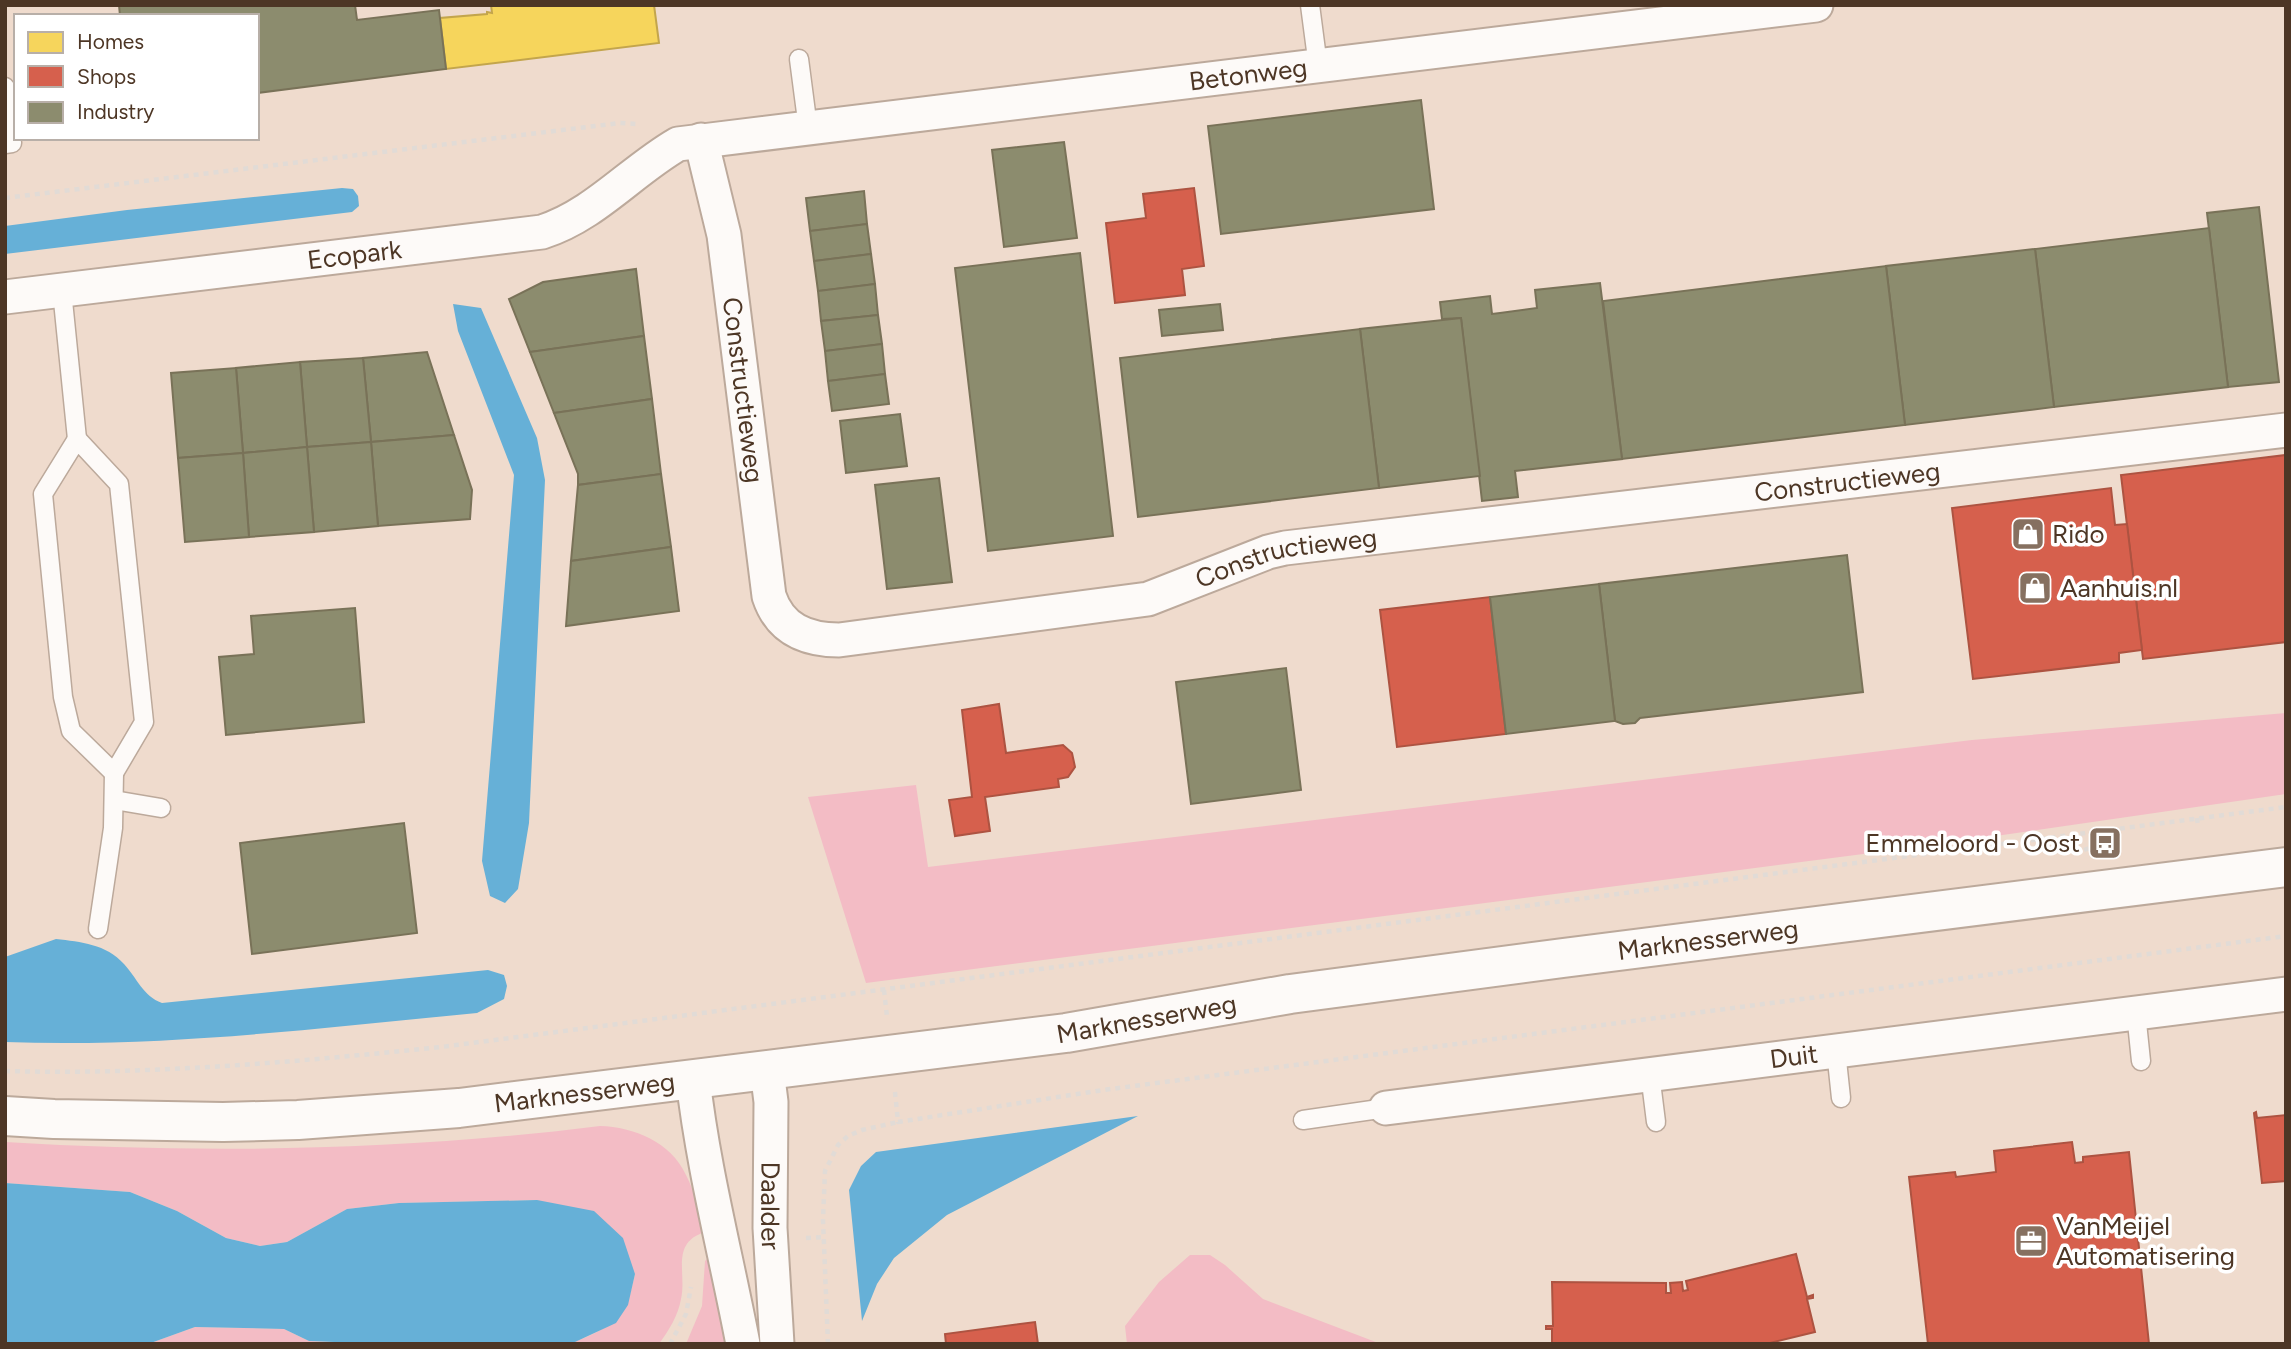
<svg xmlns="http://www.w3.org/2000/svg" width="2291" height="1349" font-family="Figtree,sans-serif">
<style>
.green{fill:#f3bcc5}
.water{fill:#66b0d7}
.homes{fill:#f6d55c;stroke:#c3a54c;stroke-width:2}
.shops{fill:#d6604d;stroke:#ad5341;stroke-width:2}
.industry{fill:#8c8c6e;stroke:#797258;stroke-width:2}
.lines{fill:none;stroke-linecap:round;stroke-linejoin:round}
.lane-casing{stroke:#bca99b;stroke-width:21}
.street-casing{stroke:#bca99b;stroke-width:37}
.secondary-casing{stroke:#bca99b;stroke-width:42}
.path{stroke:#e1dbd6;stroke-width:4.5;stroke-dasharray:5 5;stroke-linecap:butt}
.lane{stroke:#fdfaf8;stroke-width:18}
.street{stroke:#fdfaf8;stroke-width:33}
.secondary{stroke:#fdfaf8;stroke-width:38}
.labels{text-anchor:middle;dominant-baseline:central;stroke-width:7;stroke-linejoin:round;paint-order:stroke}
.street-label{font-size:26px;fill:#4d3625;stroke:#fff}
.poi-label{font-size:26px;fill:#4d3625;stroke:#fff;text-anchor:start}
</style>
<rect width="100%" height="100%" fill="#efdbcd"/>
<g class="green">
<path d="M2286,713V794L1933,845L866,983L808,797L916,785L928,867L1972,740Z"/>
<path d="M600,1126C634,1127 671,1142 686,1175C695,1192 699,1213 705,1232C670,1243 687,1273 681,1299C678,1316 669,1330 659,1344H562C574,1343 582,1339 593,1334C626,1317 627,1309 635,1274L537,1200L399,1203L347,1209L287,1242L260,1246L226,1238L177,1211L130,1192L5,1183V1142C204,1154 402,1151 600,1126Z"/>
<path d="M711,1255L732,1344H686L702,1306L705,1261Z"/>
<path d="M1190,1255H1210L1225,1265L1263,1299L1381,1344H1127L1125,1326L1159,1282Z"/>
<path d="M195,1327L284,1329L309,1341L385,1344H148Z"/>
</g>
<g class="water">
<path d="M342,188L353,189L358,196L359,206L352,212L5,254V226L127,210Z"/>
<path d="M453,304L481,308L537,438L545,480L529,823L518,889L505,903L490,896L482,861L514,475L458,331Z"/>
<path d="M56,939C81,942 106,944 124,964C137,978 143,996 162,1003L488,970L504,975L507,986L504,999L477,1013C320,1028 163,1048 5,1042V957Z"/>
<path d="M1138,1116L947,1215L894,1258L877,1284L862,1321L849,1190L861,1166L876,1152Z"/>
<path d="M5,1183L130,1192L177,1211L226,1238L260,1246L287,1242L347,1209L399,1203L537,1200L594,1211L623,1238L635,1274L628,1305L616,1323L575,1342L385,1344L309,1341L284,1329L195,1327L148,1344H5Z"/>
</g>
<path class="homes" d="M491,5H654L659,43L446,69L440,18L487,14V12L492,13Z"/>
<g class="shops">
<path d="M1194,188L1204,266L1182,269L1185,295L1115,303L1106,223L1146,218L1143,194Z"/>
<path d="M2286,455V642L2143,659L2121,475Z"/>
<path d="M2111,488L2115,525L2127,524L2142,650L2119,653V662L1973,679L1952,508Z"/>
<path d="M1490,597L1506,734L1397,747L1380,610Z"/>
<path d="M999,704L1006,753L1063,745L1072,753L1075,767L1068,777L1058,779L1059,787L985,797L990,831L955,836L949,800L972,797L962,710Z"/>
<path d="M2256,1112L2257,1118L2286,1115V1181L2262,1183L2254,1113Z"/>
<path d="M2072,1142L2075,1163L2083,1162V1157L2129,1152L2149,1344H1928L1909,1177L1955,1172L1956,1177L1996,1172L1994,1151Z"/>
<path d="M1796,1254L1807,1297L1813,1295V1298L1807,1299L1815,1332L1766,1344H1552V1329H1546V1326H1553L1552,1282L1666,1283V1293H1671L1670,1283L1682,1282L1683,1291L1688,1290L1686,1281Z"/>
<path d="M1035,1322L1038,1344H946L945,1334Z"/>
</g>
<g class="industry">
<path d="M119,5H355L357,20L439,10L446,69L257,93V16H120Z"/>
<path d="M1421,100L1434,209L1221,234L1208,126Z"/>
<path d="M1064,142L1077,238L1004,247L992,150Z"/>
<path d="M864,191L867,224L810,231L806,198Z"/>
<path d="M2259,207L2279,382L2228,387L2207,213Z"/>
<path d="M867,224L871,254L814,261L810,231Z"/>
<path d="M2209,228L2228,387L2054,407L2035,249Z"/>
<path d="M2035,249L2054,407L1905,425L1886,266Z"/>
<path d="M1080,253L1113,536L988,551L955,268Z"/>
<path d="M871,254L875,284L818,291L814,261Z"/>
<path d="M1886,266L1905,425L1622,459L1603,301Z"/>
<path d="M636,269L644,336L530,352L509,299L543,282Z"/>
<path d="M1600,283L1622,459L1515,471L1518,497L1482,501L1461,318L1442,319L1440,302L1490,296L1492,314L1500,313L1537,308L1535,290Z"/>
<path d="M875,284L878,315L821,321L818,291Z"/>
<path d="M1220,304L1223,330L1162,336L1159,310Z"/>
<path d="M878,315L882,344L825,351L821,321Z"/>
<path d="M1461,318L1480,476L1379,488L1360,329Z"/>
<path d="M1360,329L1379,488L1138,517L1120,358Z"/>
<path d="M644,336L652,399L554,413L530,352Z"/>
<path d="M882,344L885,374L828,381L825,351Z"/>
<path d="M427,352L454,435L371,442L363,358Z"/>
<path d="M363,358L371,442L307,447L300,362Z"/>
<path d="M300,362L307,447L243,453L236,368Z"/>
<path d="M236,368L243,453L178,458L171,373Z"/>
<path d="M885,374L889,404L832,411L828,381Z"/>
<path d="M652,399L661,474L578,485V474L554,413Z"/>
<path d="M900,414L907,466L846,473L840,421Z"/>
<path d="M454,435L472,490L470,519L378,526L371,442Z"/>
<path d="M371,442L378,526L314,532L307,447Z"/>
<path d="M307,447L314,532L249,537L243,453Z"/>
<path d="M243,453L249,537L185,542L178,458Z"/>
<path d="M661,474L671,547L571,561L578,485Z"/>
<path d="M939,478L952,582L887,589L875,485Z"/>
<path d="M671,547L679,611L566,626L571,561Z"/>
<path d="M1847,555L1863,692L1640,718L1635,723L1623,724L1615,721L1599,584Z"/>
<path d="M1599,584L1615,721L1506,734L1490,597Z"/>
<path d="M355,608L364,722L226,735L219,657L254,654L251,616Z"/>
<path d="M1286,668L1301,790L1191,804L1176,682Z"/>
<path d="M404,823L417,933L252,954L240,843Z"/>
</g>
<g class="lines">
<defs>
<g id="lane">
<path d="M1310,5L1318,66"/>
<path d="M799,59L808,128"/>
<path d="M5,87L12,143L5,144"/>
<path d="M62,291L77,439"/>
<path d="M77,439L119,484L144,722L114,773L71,731L63,697L43,494Z"/>
<path d="M114,800L161,808"/>
<path d="M98,929L113,828L114,773"/>
<path d="M2136,1013L2141,1061"/>
<path d="M1836,1051L1841,1098"/>
<path d="M1650,1074L1656,1122"/>
<path d="M1303,1120L1386,1108"/>
</g>
<g id="street">
<path id="s1" d="M701,140L724,235L769,596C780,629 806,640 839,640L1148,599L1268,552L1285,548L2286,430"/>
<path id="s2" d="M5,297L542,232C595,215 631,171 678,144L1816,5"/>
<path id="s3" d="M767,1070L771,1102L770,1228L777,1344"/>
<path d="M693,1079C703,1168 726,1255 743,1344"/>
<path id="s4" d="M1386,1108L2286,994"/>
</g>
<g id="secondary">
<path id="s5" d="M5,1116L54,1119L223,1122L298,1120L459,1108L1066,1033L1290,994L1563,958L2286,867"/>
</g>
</defs>
<use href="#lane" class="lane-casing"/>
<use href="#street" class="street-casing"/>
<use href="#secondary" class="secondary-casing"/>
<g class="path">
<path d="M5,198L620,123L637,124"/>
<path d="M2197,818L2198,827"/>
<path d="M2084,850L2095,846"/>
<path d="M884,990L887,1017"/>
<path d="M5,1071C151,1075 296,1062 441,1047L2286,807"/>
<path d="M895,1092L898,1122L1103,1090L2286,936"/>
<path d="M806,1238L824,1237"/>
<path d="M670,1344L686,1314L691,1287"/>
<path d="M828,1344L823,1220L825,1171L838,1145L848,1136L862,1130L898,1122"/>
</g>
<use href="#lane" class="lane"/>
<use href="#street" class="street"/>
<use href="#secondary" class="secondary"/>
</g>
<defs>
<symbol id="shop-square" viewBox="-11 -11 22 22"><rect x="-9" y="-9" width="18" height="18" rx="4" fill="#867060" stroke="#fff"/><path d="M-5-2.5h2.3a2.7 3.5 0 0 1 5.4 0H5L5.5 6h-11ZM-1.5-2.5h3a1.5 2.3 0 0 0-3 0Z" fill="#fff"/></symbol>
<symbol id="bus-square" viewBox="-11 -11 22 22"><rect x="-9" y="-9" width="18" height="18" rx="4" fill="#867060" stroke="#fff"/><path d="M-5-6H5V4H4V6H2V4H-2V6H-4V4H-5ZM-3.5-4V0h7V-4ZM-3.5 1.2v1.5H-2V1.2ZM2 1.2v1.5H3.5V1.2Z" fill="#fff"/></symbol>
<symbol id="office-square" viewBox="-11 -11 22 22"><rect x="-9" y="-9" width="18" height="18" rx="4" fill="#867060" stroke="#fff"/><path d="M-6-3h4V-5.5h4V-3h4V5H-6ZM-1-4.5V-3h2v-1.5ZM-6 0V1H6V0Z" fill="#fff"/></symbol>
</defs>
<g fill-rule="evenodd">
<use href="#shop-square" x="2009" y="515" width="38" height="38"/>
<use href="#shop-square" x="2016" y="569" width="38" height="38"/>
<use href="#bus-square" x="2086" y="824" width="38" height="38"/>
<use href="#office-square" x="2012" y="1222" width="38" height="38"/>
</g>
<g class="labels">
<g class="street-label">
<text stroke="none"><textPath href="#s2" startOffset="1278">Betonweg</textPath></text>
<text stroke="none"><textPath href="#s2" startOffset="352">Ecopark</textPath></text>
<text stroke="none"><textPath href="#s1" startOffset="254">Constructieweg</textPath></text>
<text stroke="none"><textPath href="#s1" startOffset="1575">Constructieweg</textPath></text>
<text stroke="none"><textPath href="#s1" startOffset="1008">Constructieweg</textPath></text>
<text stroke="none"><textPath href="#s5" startOffset="1715">Marknesserweg</textPath></text>
<text stroke="none"><textPath href="#s5" startOffset="1148">Marknesserweg</textPath></text>
<text stroke="none"><textPath href="#s4" startOffset="411">Duit</textPath></text>
<text stroke="none"><textPath href="#s5" startOffset="581">Marknesserweg</textPath></text>
<text stroke="none"><textPath href="#s3" startOffset="136">Daalder</textPath></text>
</g>
<g class="poi-label">
<text x="2052" y="534">Rido</text>
<text x="2060" y="588">Aanhuis.nl</text>
<text x="2080" y="843" text-anchor="end">Emmeloord - Oost</text>
<text x="2056" y="1226">VanMeijel<tspan x="2056" dy="30">Automatisering</tspan></text>
</g>
</g>
<rect width="2291" height="1349" fill="none" stroke="#4d3625" stroke-width="14"/>
<rect x="14" y="14" width="245" height="126" fill="#ffffff" stroke="#b8afa8" stroke-width="2"/>
<rect x="28" y="32" width="35" height="21" fill="#f6d55c" stroke="#b8afa8" stroke-width="2"/>
<text x="77" y="49" font-size="21" fill="#4d3625">Homes</text>
<rect x="28" y="66" width="35" height="21" fill="#d6604d" stroke="#b8afa8" stroke-width="2"/>
<text x="77" y="84" font-size="21" fill="#4d3625">Shops</text>
<rect x="28" y="102" width="35" height="21" fill="#8c8c6e" stroke="#b8afa8" stroke-width="2"/>
<text x="77" y="119" font-size="21" fill="#4d3625">Industry</text>
</svg>
